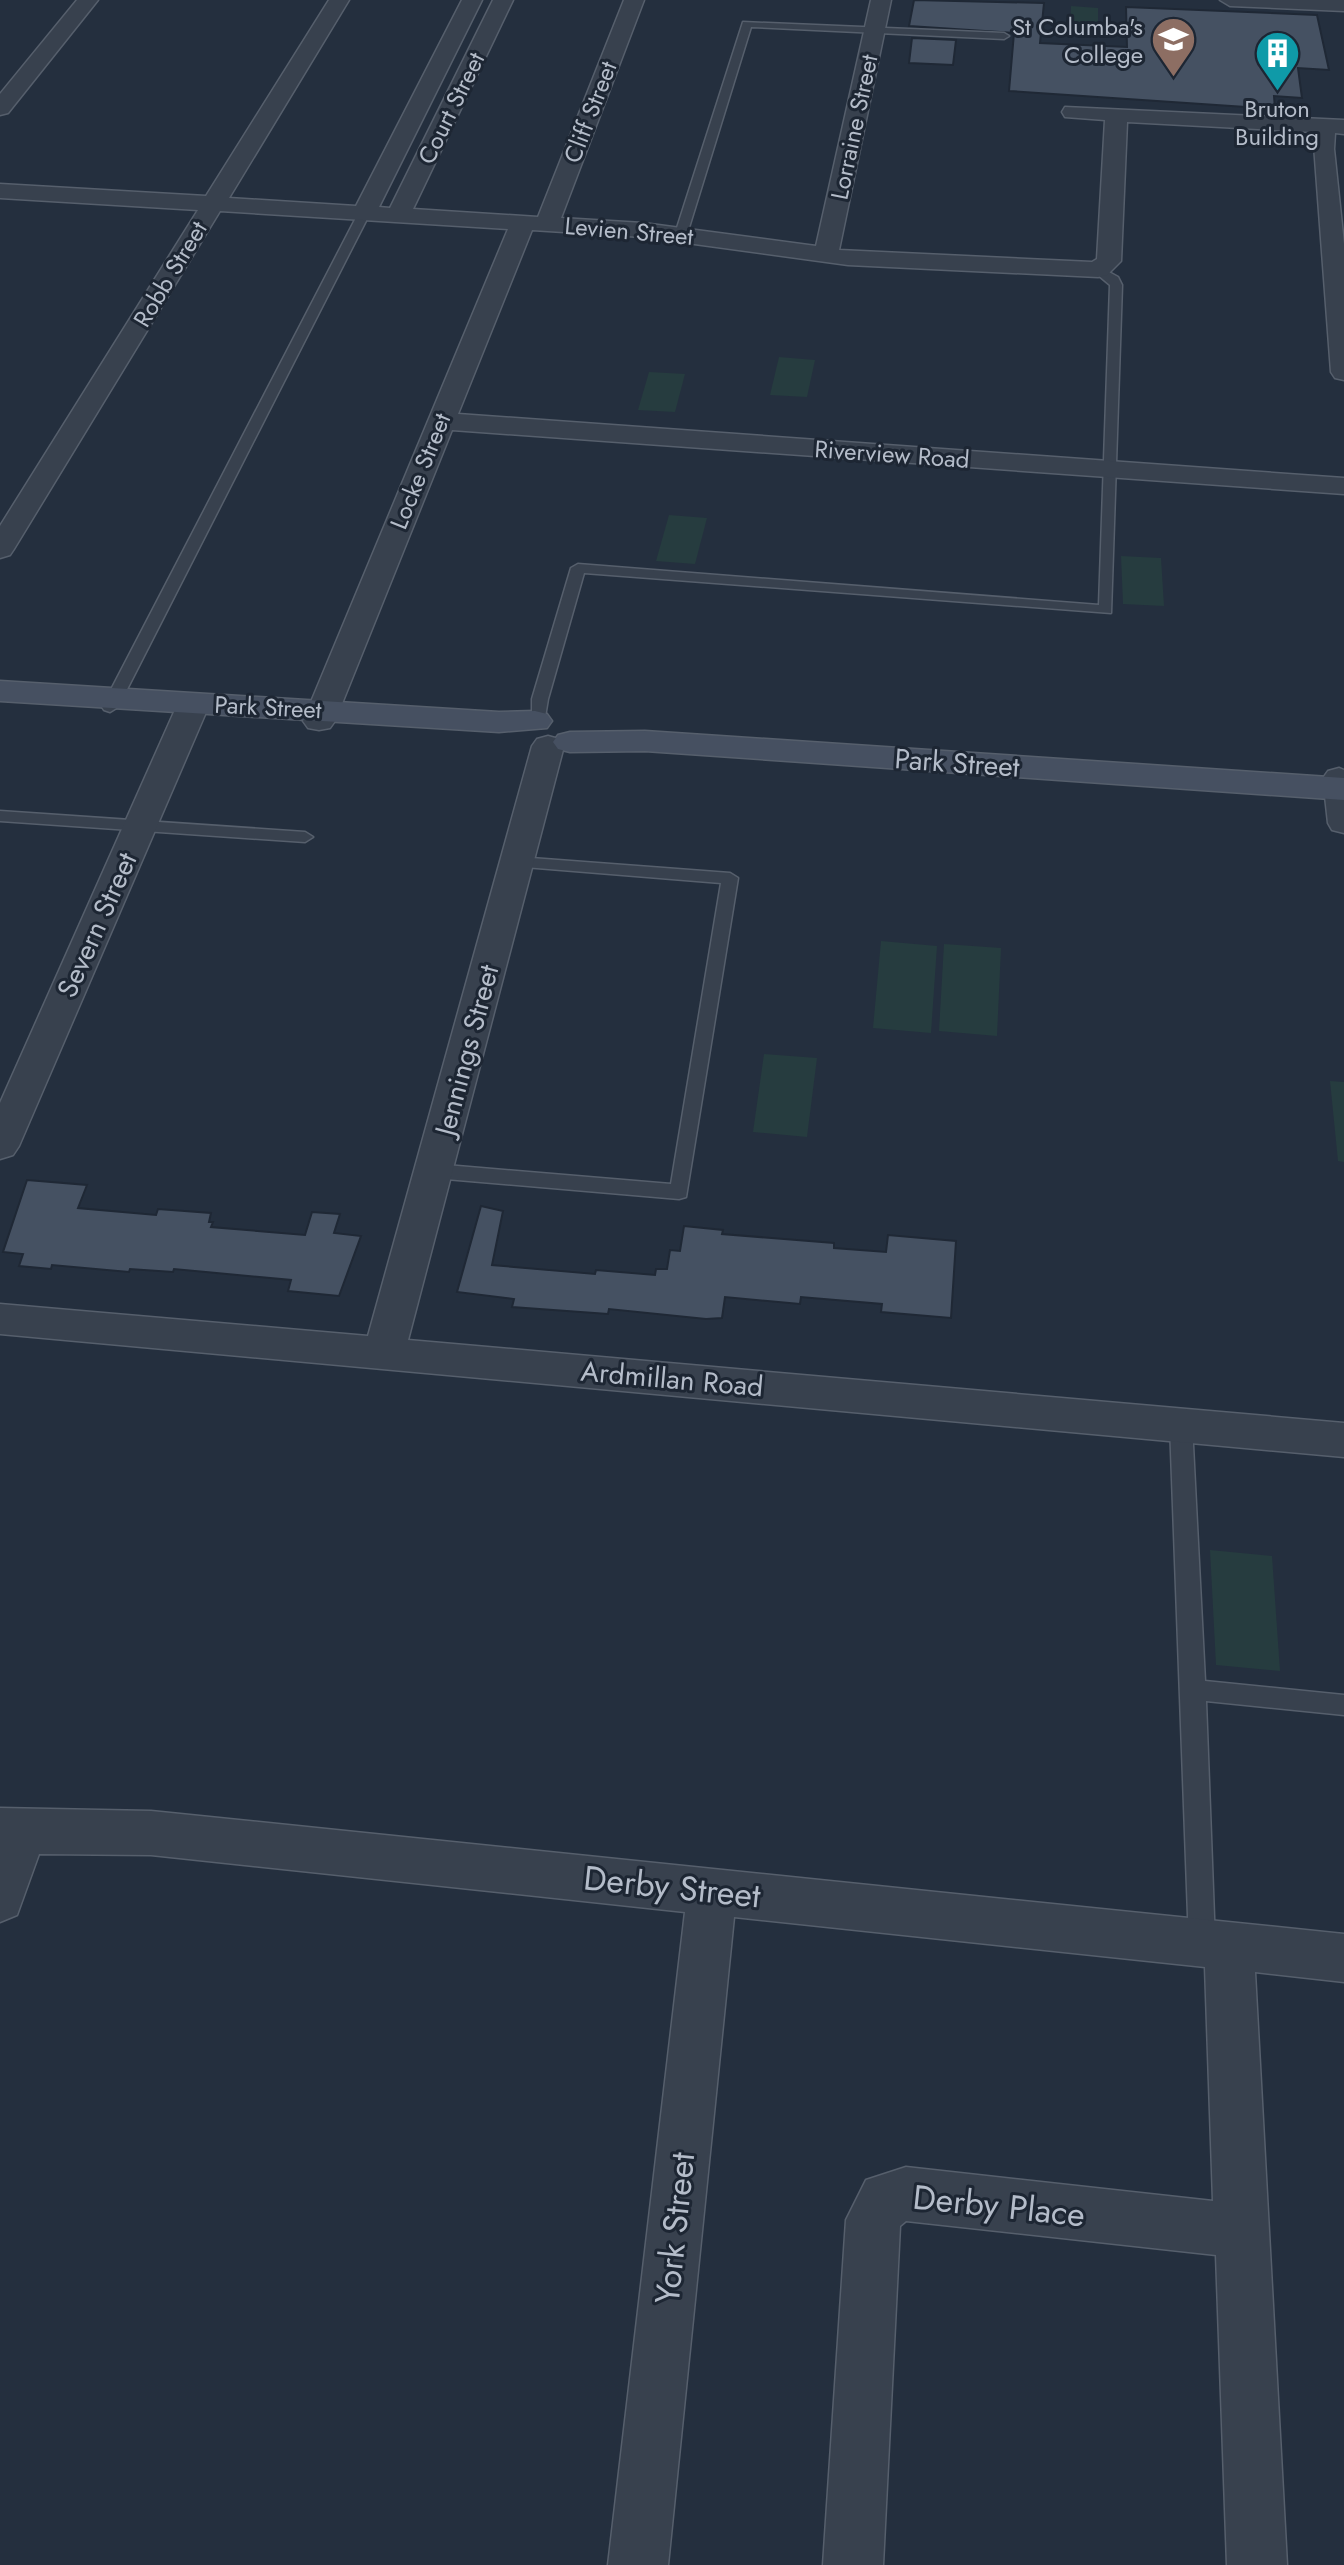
<svg xmlns="http://www.w3.org/2000/svg" width="1344" height="2565" font-family="Jost,sans-serif">
<style>
.green{fill:#263c3f}
.building{fill:#455162;stroke:#1f2835;stroke-width:2}
.lines{fill:none;stroke-linecap:round;stroke-linejoin:round}
.lane-casing{stroke:#565f6c;stroke-width:3}
.street-casing{stroke:#565f6c;stroke-width:3}
.secondary-casing{stroke:#565f6c;stroke-width:3}
.lane{fill:#38414e;fill-rule:evenodd}
.street{fill:#38414e;fill-rule:evenodd}
.secondary{fill:#465061;fill-rule:evenodd}
.labels{text-anchor:middle;dominant-baseline:central;stroke-width:6;stroke-linejoin:round;paint-order:stroke}
.far-poi-label{font-size:24px;fill:#b4bcc9;stroke:#1d2633;text-anchor:end}
.far-street-label{font-size:24px;fill:#b4bcc9;stroke:#1d2633}
.street-label{font-size:28px;fill:#b4bcc9;stroke:#1d2633}
.near-street-label{font-size:34px;fill:#b4bcc9;stroke:#1d2633}
</style>
<rect width="100%" height="100%" fill="#242f3e"/>
<g class="green">
<path d="M1071,6L1098,8V36L1070,35Z"/>
<path d="M779,357L815,360L807,397L770,395Z"/>
<path d="M649,372L685,374L675,412L638,410Z"/>
<path d="M669,515L707,518L695,564L656,561Z"/>
<path d="M1121,556L1161,558L1164,606L1123,604Z"/>
<path d="M881,941L937,946L931,1033L873,1028Z"/>
<path d="M944,944L1001,948L997,1036L939,1031Z"/>
<path d="M764,1054L817,1058L807,1137L753,1132Z"/>
<path d="M1330,1081L1344,1082V1162L1338,1161Z"/>
<path d="M1210,1550L1272,1556L1280,1671L1216,1665Z"/>
</g>
<g class="building">
<path d="M914,0L1044,3L1040,43L1127,47L1126,7L1317,15L1329,70L1298,68L1302,98L1274,96L1275,109L1009,91L1014,33L909,26Z"/>
<path d="M912,38L956,40L953,65L909,63Z"/>
<path d="M27,1180L87,1185L78,1208L156,1215L158,1209L211,1213L209,1222H213L211,1227L305,1235L312,1212L340,1214L334,1233L361,1236L339,1296L288,1291L291,1280L174,1269L173,1272L130,1269L129,1272L52,1265L51,1269L19,1266L23,1254L3,1252Z"/>
<path d="M481,1206L503,1211L492,1265L595,1274L596,1270L655,1275L656,1269H667L670,1250L680,1251L684,1226L723,1230L722,1234L834,1243V1248L886,1252L888,1235L956,1241L951,1318L881,1312L882,1304L801,1297L800,1304L725,1297L722,1318L706,1319L609,1309L608,1314L512,1307L514,1299L457,1292Z"/>
</g>
<g class="lines">
<defs>
<g id="lane">
<path d="M743,22L1004,33L1009,36L1004,39L751,27L687,234L677,237L675,234Z"/>
<path d="M360,210L370,213L118,707L110,712L104,710L102,707Z"/>
<path d="M1098,266L1118,277L1122,285L1111,613L584,573L548,699L544,723H532V699L571,568L578,564L1099,605L1110,285L1092,270Z"/>
<path d="M0,811L305,832L313,837L305,842L0,821Z"/>
<path d="M518,857L730,873L738,878L686,1197L679,1199L434,1178L424,1171L434,1164L671,1184L721,883L512,866L510,862Z"/>
<path d="M1181,1417L1188,1419L1192,1425L1205,1681L1344,1695V1715L1206,1701L1215,1943L1211,1951L1202,1955L1193,1951L1189,1943L1170,1425L1174,1419Z"/>
</g>
<g id="street">
<path d="M77,0H98L8,113L0,115V94Z"/>
<path d="M329,0H349L229,198L356,206L462,0H482L379,207L390,208L493,0H513L413,209L538,217L624,0H644L561,218L643,223L816,246L871,0H891L839,250L1092,262L1097,259L1105,120L1065,117L1062,112L1065,107L1344,120V134L1335,133L1334,149L1344,244V380L1335,378L1331,372L1313,132L1127,122L1121,261L1107,275L1098,277L848,265L643,237L532,230L458,414L1344,478V494L452,430L335,721L330,728L319,730L308,728L303,721L508,229L220,211L14,549L10,555L0,558V526L198,210L0,198V184L206,196Z"/>
<path d="M1220,0H1344V11L1230,6Z"/>
<path d="M194,694L205,696L210,703L19,1146L13,1155L0,1159V1103L178,703L183,696Z"/>
<path d="M548,736L559,739L564,746L408,1340L1344,1423V1457L0,1334V1304L368,1336L532,746L537,739Z"/>
<path d="M1339,768L1344,770V833L1332,830L1328,823L1323,778L1328,771Z"/>
<path d="M0,1808L151,1811L1344,1934V1982L1255,1972L1287,2565H1227L1216,2255L906,2221L900,2226L883,2565H823L846,2220L866,2180L906,2167L1213,2201L1205,1967L734,1917L668,2565H608L685,1912L151,1855L39,1854L17,1915L0,1922Z"/>
</g>
<g id="secondary">
<path d="M0,681L499,712L535,711L547,714L552,721L547,728L499,732L0,701Z"/>
<path d="M645,731L1344,778V800L645,751L570,752L558,749L553,742L558,735L570,732Z"/>
</g>
</defs>
<use href="#lane" class="lane-casing"/>
<use href="#street" class="street-casing"/>
<use href="#secondary" class="secondary-casing"/>
<use href="#lane" class="lane"/>
<use href="#street" class="street"/>
<use href="#secondary" class="secondary"/>
</g>
<defs>
<symbol id="school-pin" viewBox="-11 -11 22 30"><path d="M0 17L-7.5 6A9.5 9.5 0 1 1 7.5 6Z" fill="#8d6e63" stroke="#1d2633"/><path d="M0-5L7-2L0 1L-7-2ZM-4 1L0 2.5L4 1V4Q0 6-4 4Z" fill="#fff"/></symbol>
<symbol id="building-pin" viewBox="-11 -11 22 30"><path d="M0 17L-7.5 6A9.5 9.5 0 1 1 7.5 6Z" fill="#0f9aa8" stroke="#1d2633"/><path d="M-4-6H4V6H1V3H-1V6H-4ZM-2.5-4.3h1.7v1.8h-1.7ZM.8-4.3h1.7v1.8H.8ZM-2.5-1h1.7V.8h-1.7ZM.8-1h1.7V.8H.8Z" fill="#fff"/></symbol>
</defs>
<g fill-rule="evenodd">
<use href="#school-pin" x="1148" y="14" width="51" height="69"/>
<use href="#building-pin" x="1252" y="28" width="51" height="69"/>
</g>
<g class="labels">
<g class="far-poi-label">
<text x="1143" y="26">St Columba's<tspan x="1143" dy="28">College</tspan></text>
<text x="1277" y="108" text-anchor="middle">Bruton<tspan x="1277" dy="28">Building</tspan></text>
</g>
<g class="far-street-label">
<text transform="translate(451 108) rotate(-64)">Court Street</text>
<text transform="translate(590 112) rotate(-69)">Cliff Street</text>
<text transform="translate(854 127) rotate(-78)">Lorraine Street</text>
<text transform="translate(629 231) rotate(5)">Levien Street</text>
<text transform="translate(170 274) rotate(-59)">Robb Street</text>
<text transform="translate(892 454) rotate(4)">Riverview Road</text>
<text transform="translate(420 471) rotate(-68)">Locke Street</text>
<text transform="translate(268 707) rotate(3)">Park Street</text>
</g>
<g class="street-label">
<text transform="translate(957 763) rotate(4)">Park Street</text>
<text transform="translate(97 925) rotate(-66)">Severn Street</text>
<text transform="translate(467 1050) rotate(-75)">Jennings Street</text>
<text transform="translate(672 1379) rotate(5)">Ardmillan Road</text>
</g>
<g class="near-street-label">
<text transform="translate(672 1887) rotate(6)">Derby Street</text>
<text transform="translate(999 2206) rotate(6)">Derby Place</text>
<text transform="translate(675 2228) rotate(-84)">York Street</text>
</g>
</g>
</svg>
